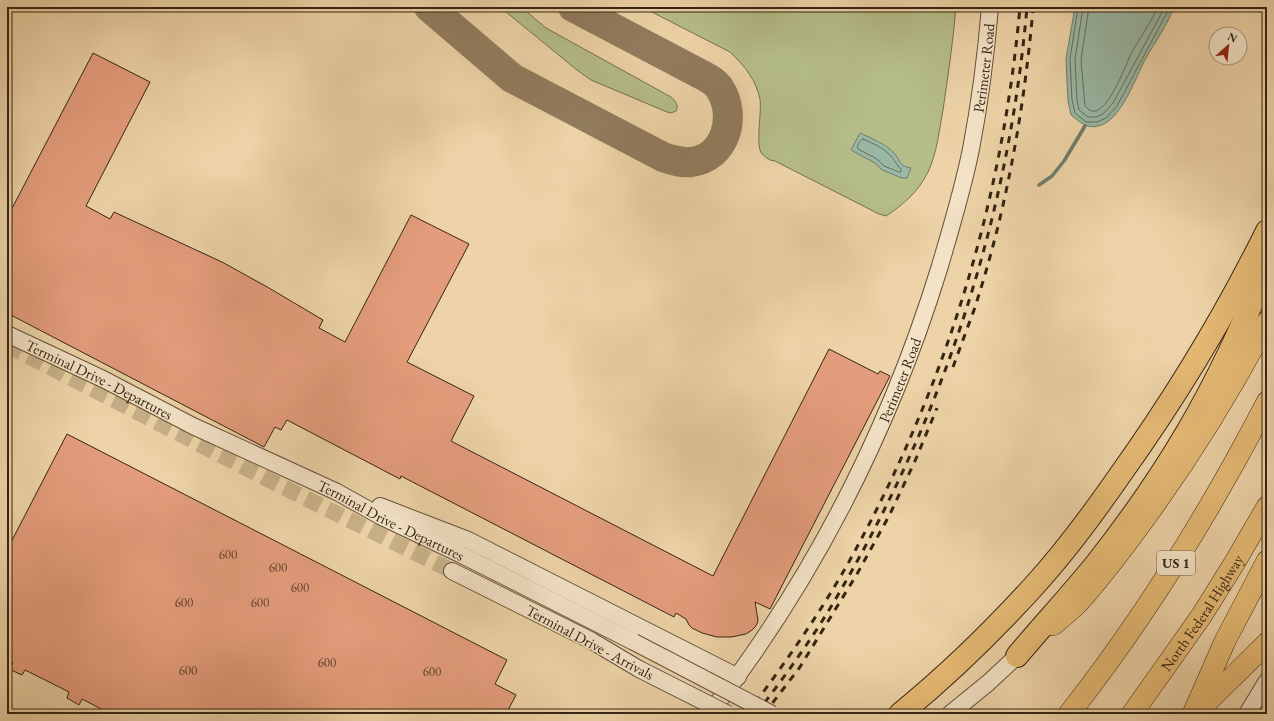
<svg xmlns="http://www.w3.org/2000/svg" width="1274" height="721" font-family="'EB Garamond',serif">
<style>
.green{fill:#b5bd89;stroke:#75714e}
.water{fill:#99b8a5;stroke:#717d6b}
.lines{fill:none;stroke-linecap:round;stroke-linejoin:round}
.shore{stroke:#676e5c;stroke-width:1}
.stream{stroke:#717d6b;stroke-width:3.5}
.taxiway{stroke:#917c5d;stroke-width:30}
.building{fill:#e49d7c;stroke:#352513}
.minor-tunnel{stroke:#c8b089;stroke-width:16;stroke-dasharray:16 8;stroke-linecap:butt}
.minor-casing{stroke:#635038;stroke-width:18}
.major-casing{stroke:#352513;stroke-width:22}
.highway-casing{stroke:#352513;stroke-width:24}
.minor{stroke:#f3e2c6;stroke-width:16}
.major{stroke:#e6ba74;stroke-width:21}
.highway{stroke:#e6ba74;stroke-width:22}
.rail{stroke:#352513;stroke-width:3;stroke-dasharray:7 7;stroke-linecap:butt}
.minor-bridge-casing{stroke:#635038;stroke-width:18;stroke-linecap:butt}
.minor-bridge{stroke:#f3e2c6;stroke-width:16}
.labels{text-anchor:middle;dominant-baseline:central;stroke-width:3;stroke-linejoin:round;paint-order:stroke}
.number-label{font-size:13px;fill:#61432d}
.shield{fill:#f3e2c6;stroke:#6e5e49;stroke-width:1}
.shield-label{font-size:14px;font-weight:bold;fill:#352513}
.street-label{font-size:15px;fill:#352513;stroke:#f3e2c6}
</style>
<rect width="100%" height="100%" fill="#edd3a7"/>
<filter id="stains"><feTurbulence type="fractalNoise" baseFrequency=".005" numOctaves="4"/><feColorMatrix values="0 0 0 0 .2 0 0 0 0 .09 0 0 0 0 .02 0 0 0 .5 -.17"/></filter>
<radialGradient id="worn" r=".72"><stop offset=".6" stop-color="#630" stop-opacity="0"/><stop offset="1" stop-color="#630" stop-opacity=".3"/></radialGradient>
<g class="green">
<path d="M500,7H521L546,28L671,97C676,102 679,105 676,111L671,113L667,112L591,80L577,70Z"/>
<path d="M642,7H956C953,42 948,76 943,110C939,131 937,153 928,172C918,192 904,204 886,216L879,214L773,160V161C769,160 765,157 762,154C755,146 762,112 760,99C756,80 744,65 730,52Z"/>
</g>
<g class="water">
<path d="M1075,7H1174C1167,25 1156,41 1146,58C1136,76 1121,122 1098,126C1087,129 1080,122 1071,115L1068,101L1066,59Z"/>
<path d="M860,133C869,137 887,145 893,152C901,160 898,166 911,168L907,178H902L882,170L875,163L851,150Z"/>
</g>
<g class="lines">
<g class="shore">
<path d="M1078,7L1070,59L1072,100L1075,113L1086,122H1097L1106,118L1117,106L1170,7"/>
<path d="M1083,7L1075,60L1077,100L1079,110L1088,117H1096L1103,114L1113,103L1165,7"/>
<path d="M1089,7L1081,60L1085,106C1089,110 1093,113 1098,110C1113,101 1124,68 1132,52C1140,37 1151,23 1158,7"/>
<path d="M863,139C872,143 882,147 889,154C894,158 896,165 901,169V172H899L884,166L877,159L858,149C856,146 860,140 863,139Z"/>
</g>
<path class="stream" d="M1039,185L1052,176L1064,161L1085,126"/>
<path class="taxiway" d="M429,7L512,78L663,157C672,160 681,163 691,162C726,158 737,116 720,89C717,83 711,80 706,77L573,7"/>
</g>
<g class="building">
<path d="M93,53L150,82L86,206L110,219L114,212L222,262L269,288L323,320L319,328L345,342L411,215L469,244L407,362L474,396L451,441L713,576L829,349L878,374L880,371L890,376L770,609L755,602L758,620L757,624L755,627L752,630L746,634L731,637H717L702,633L692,628L689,625L686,619L676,613L674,617L401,476L400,479L287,420L281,430L275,427L264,447L7,313V218Z"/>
<path d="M67,434L507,660L495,684L516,695L506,714H111L82,699L79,705L67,698L69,692L25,670L22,675L9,669L13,663L7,660V550Z"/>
</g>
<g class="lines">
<path class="minor-tunnel" d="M7,345L275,483L452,571"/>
<defs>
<g id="minor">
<path id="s1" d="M7,334L103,379L193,426L337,492L380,516L460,554L634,642"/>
<path d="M380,506L468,540L738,677"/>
<path d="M452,571L592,641L639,669"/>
<path id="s2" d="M709,714C813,580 889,431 939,269C951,229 963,189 971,149C980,102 986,55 990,7"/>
<path d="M950,714L988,683L1017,656"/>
<path d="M1247,714L1267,681"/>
</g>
<g id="major">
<path d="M1053,625C1061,618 1070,611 1078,603C1102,576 1124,547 1145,518C1191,455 1231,390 1267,322"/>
<path d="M1197,712L1267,643"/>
<path d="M1069,714C1145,617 1210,512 1267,402"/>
<path id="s3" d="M1132,714L1202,615L1235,562L1267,507"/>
<path d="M1193,714L1225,641L1267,561"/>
</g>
<g id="highway">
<path d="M1017,656C1043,625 1071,595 1096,564C1129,522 1160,478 1187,432C1218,380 1243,324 1267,269"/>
<path d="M900,714C948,675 992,632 1033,587C1065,552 1093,514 1120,475C1175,398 1225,316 1267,231"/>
</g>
</defs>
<use href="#minor" class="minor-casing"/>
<use href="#major" class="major-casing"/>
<use href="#highway" class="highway-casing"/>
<use href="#minor" class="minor"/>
<use href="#major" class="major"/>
<use href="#highway" class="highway"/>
<g class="rail">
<path d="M953,367C960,348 967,329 974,310C1006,213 1024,111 1033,9"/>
<path d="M747,714C782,667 817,618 846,567C944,392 1002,207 1020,7"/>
<path d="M756,714C782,680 807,646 829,610C941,424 1008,223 1027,7"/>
<path d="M764,714L800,667L857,574L889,516L915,461L937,408"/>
</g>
<defs>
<g id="minor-bridge">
<path d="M634,642L772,714"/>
<path d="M639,669L728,714"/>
</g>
</defs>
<use href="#minor-bridge" class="minor-bridge-casing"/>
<use href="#minor-bridge" class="minor-bridge"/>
</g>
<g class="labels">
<g class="number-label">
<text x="228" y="554">600</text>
<text x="278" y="567">600</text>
<text x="300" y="587">600</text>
<text x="184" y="602">600</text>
<text x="260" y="602">600</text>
<text x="327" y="662">600</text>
<text x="188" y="670">600</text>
<text x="432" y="671">600</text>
</g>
<rect class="shield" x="1157" y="551" width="38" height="24" rx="3"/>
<g class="shield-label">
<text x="1176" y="563">US 1</text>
</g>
<g class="street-label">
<text stroke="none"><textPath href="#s2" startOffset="710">Perimeter Road</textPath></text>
<text stroke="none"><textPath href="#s1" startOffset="103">Terminal Drive - Departures</textPath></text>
<text stroke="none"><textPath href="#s2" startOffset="386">Perimeter Road</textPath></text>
<text stroke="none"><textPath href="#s1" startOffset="427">Terminal Drive - Departures</textPath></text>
<text stroke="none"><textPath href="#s3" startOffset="123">North Federal Highway</textPath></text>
<text transform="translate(590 642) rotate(28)">Terminal Drive - Arrivals</text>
</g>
</g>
<rect width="1274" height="721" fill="none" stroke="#edd3a7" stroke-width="24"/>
<rect x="8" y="8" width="1258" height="705" fill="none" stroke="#352513" stroke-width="2"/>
<rect x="12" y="12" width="1250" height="697" fill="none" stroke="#352513"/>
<g transform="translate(1228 46) rotate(27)"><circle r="19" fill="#f3e2c6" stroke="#a7967e"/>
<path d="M0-3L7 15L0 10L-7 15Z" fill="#8f2418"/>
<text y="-6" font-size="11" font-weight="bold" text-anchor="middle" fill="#352513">N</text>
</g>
<rect width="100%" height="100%" filter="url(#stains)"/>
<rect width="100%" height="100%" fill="url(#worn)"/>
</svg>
